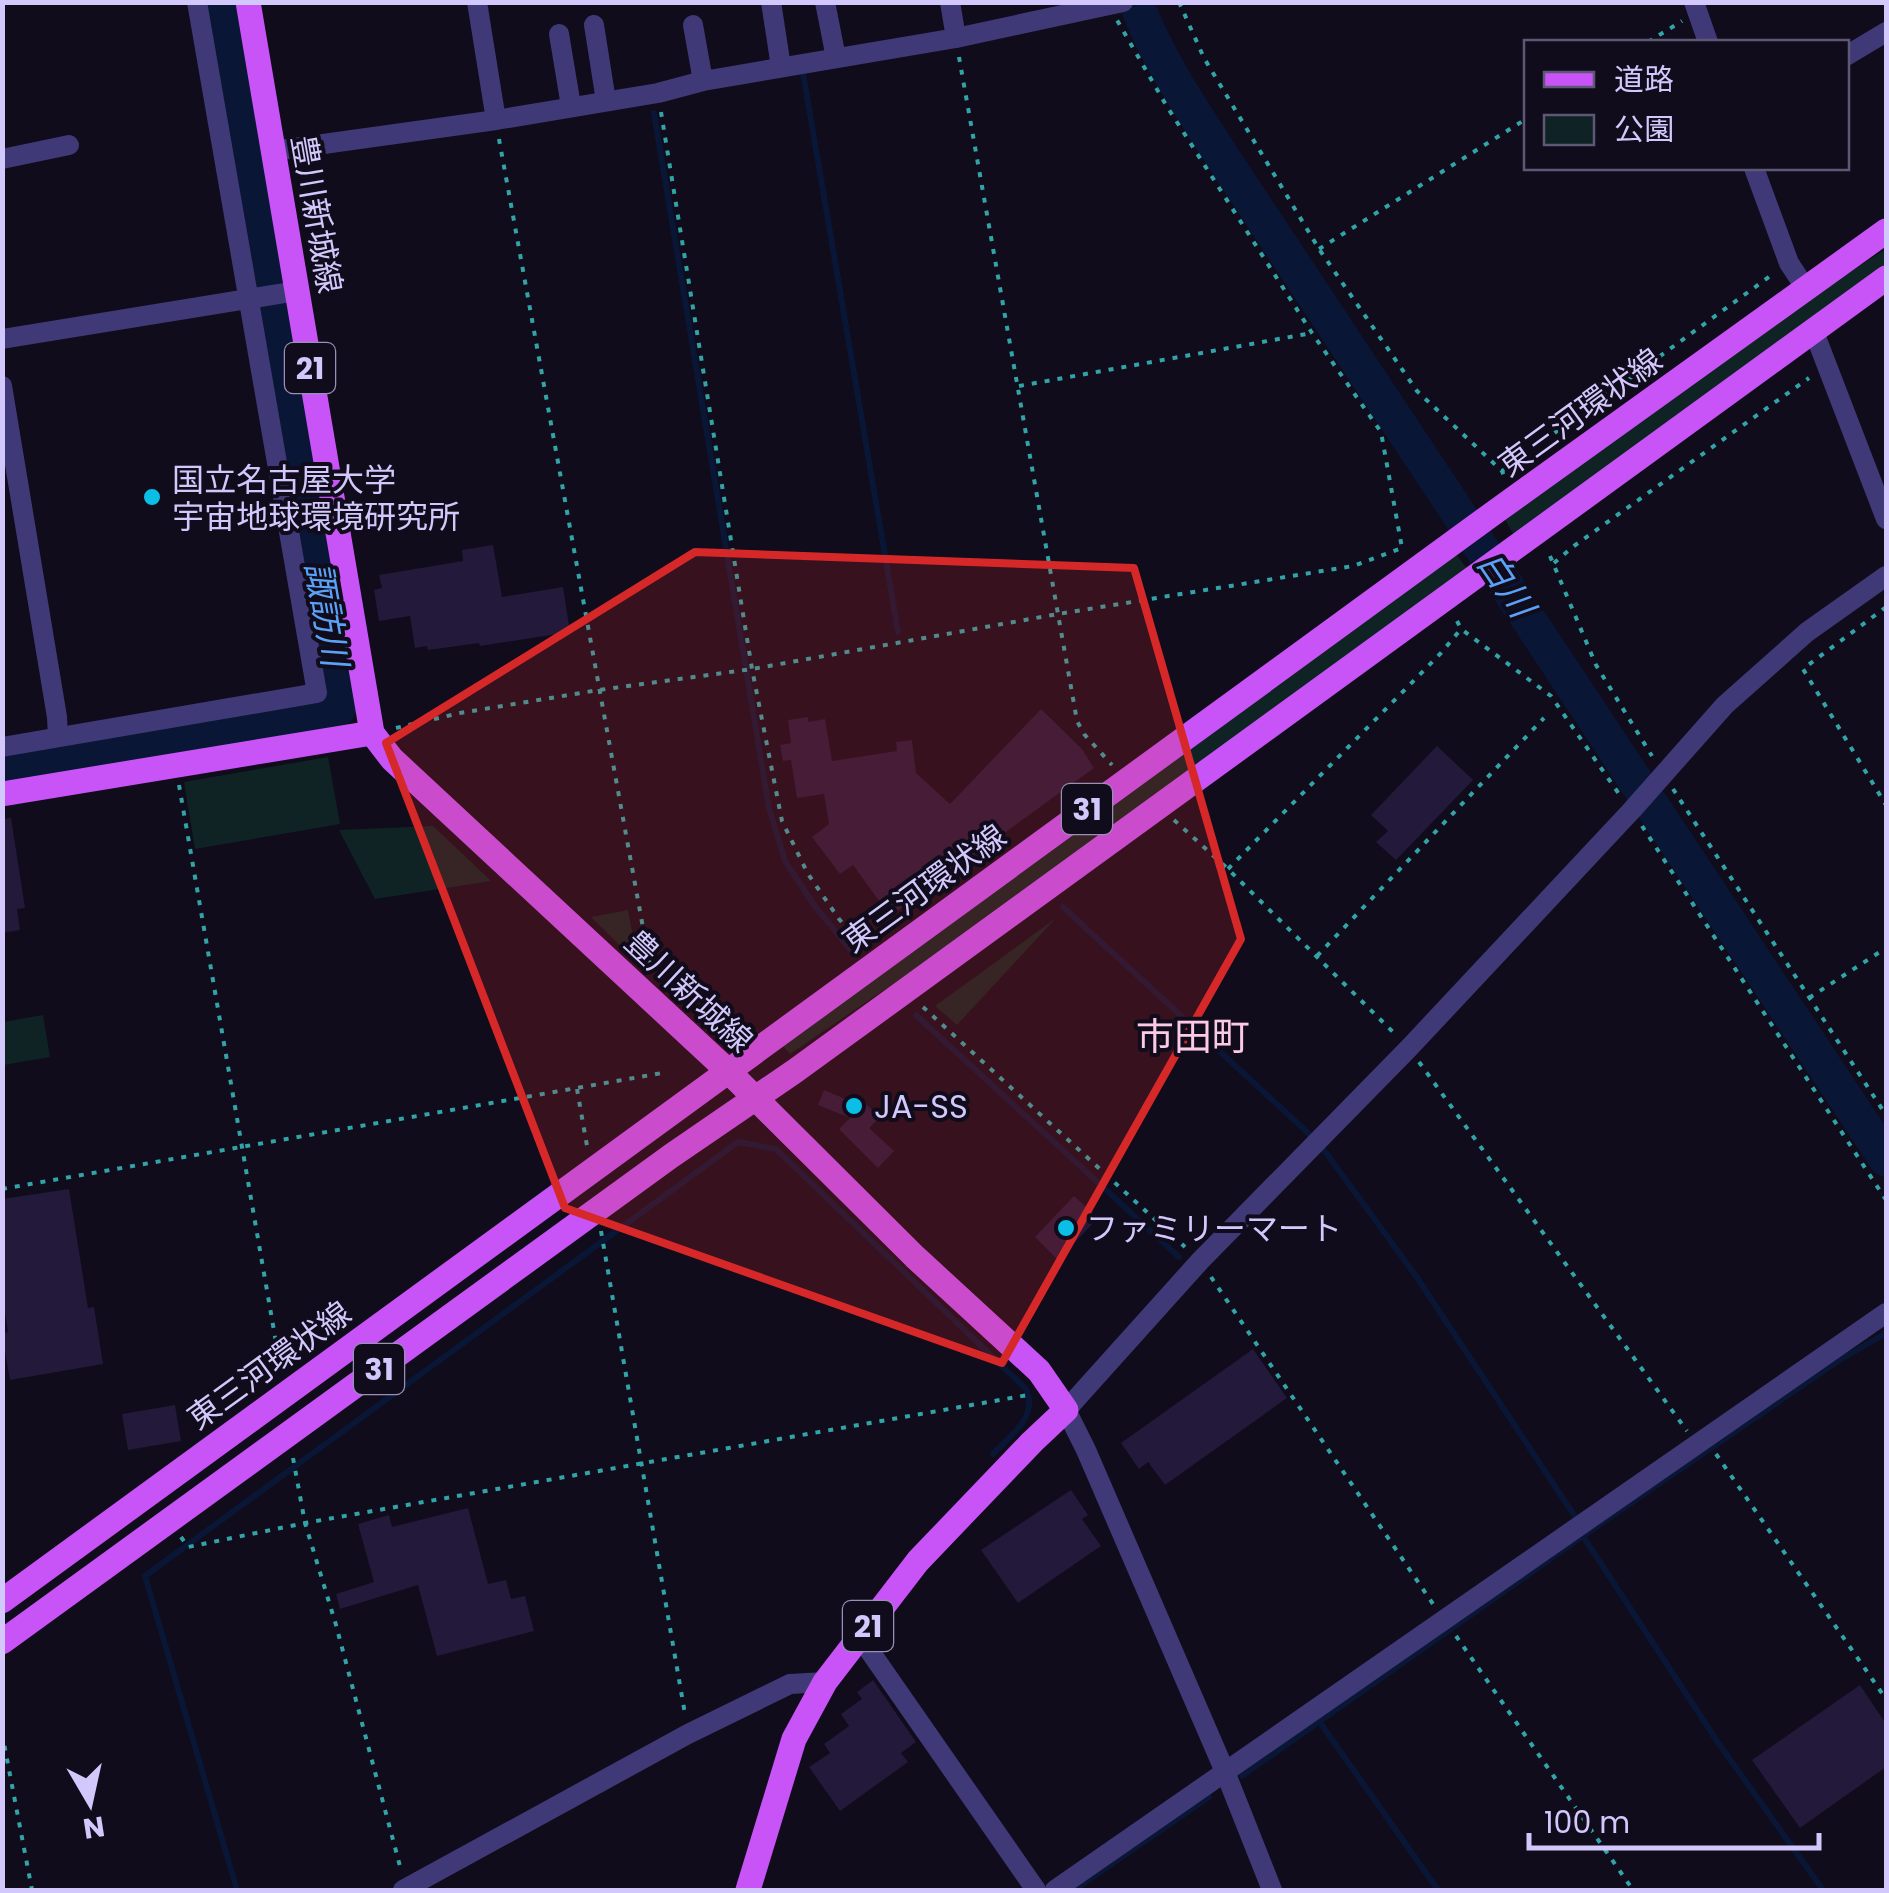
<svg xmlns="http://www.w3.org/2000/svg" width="1889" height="1893" font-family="Poppins,'Noto Sans JP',sans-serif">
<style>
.green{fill:#0f2324}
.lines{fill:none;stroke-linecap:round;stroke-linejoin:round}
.stream{stroke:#0a1635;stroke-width:6}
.river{stroke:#0a1635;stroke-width:35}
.building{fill:#22193b}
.path{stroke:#32a4a7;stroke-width:4;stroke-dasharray:5 8;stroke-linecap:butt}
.minor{stroke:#403978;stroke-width:20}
.major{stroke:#c854f7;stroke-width:25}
.marked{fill:#d62828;fill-opacity:0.2;stroke:#d62828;stroke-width:8;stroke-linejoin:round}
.poi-dot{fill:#0bbee6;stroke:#100c1b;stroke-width:4}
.labels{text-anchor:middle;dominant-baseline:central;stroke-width:8;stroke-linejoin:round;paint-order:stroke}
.shield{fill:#100c1b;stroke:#9890b8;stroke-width:2.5}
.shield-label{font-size:30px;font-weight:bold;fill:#d2c8fc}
.street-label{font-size:32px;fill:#d2c8fc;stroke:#100c1b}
.poi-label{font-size:32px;fill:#d2c8fc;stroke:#100c1b;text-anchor:start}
.water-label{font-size:35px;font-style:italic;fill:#5ba2f7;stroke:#100c1b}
.quarter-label{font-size:38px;fill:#fdcae6;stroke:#100c1b}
</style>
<rect width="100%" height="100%" fill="#100c1b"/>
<g class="green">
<path d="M1886,249V269L1515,537L1503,516L1769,323Z"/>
<path d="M1455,553L1469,571L970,936L875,996L790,1054L778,1041Z"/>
<path d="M328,757L340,824L195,849L184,782Z"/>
<path d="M433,826L491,881L375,899L339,830Z"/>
<path d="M628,910L638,963L591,917Z"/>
<path d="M1056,918L957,1025L935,1006Z"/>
<path d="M43,1015L50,1057L3,1065V1022Z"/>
</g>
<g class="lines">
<g class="stream">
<path d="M803,73L898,632"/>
<path d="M654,113L769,808L785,861L814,905L850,949"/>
<path d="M1063,907L1305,1130L1327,1154L1416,1276L1578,1521"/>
<path d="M916,1015L1179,1257"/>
<path d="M1583,1536L1717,1741L1823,1890"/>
<path d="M1319,1721L1438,1890"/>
<path d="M1242,1776L1583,1536L1838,1361L1886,1333"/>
<path d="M237,1890L145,1576L738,1142L776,1149L1026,1389C1039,1416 1010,1436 993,1454"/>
<path d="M1074,1890L1209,1797"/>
</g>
<g class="river">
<path d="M1136,2C1157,59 1193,111 1225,161L1886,1159"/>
<path d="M2,771L325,718C338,714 342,705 342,692L223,2"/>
</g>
</g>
<g class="building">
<path d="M493,545L502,597L563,587L570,632L480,646L479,643L428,650L427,646L415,648L410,616L379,621L374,590L382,588L379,575L463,561L462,550Z"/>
<path d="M1041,709L1082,749L1094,768L890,916L853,865L840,874L812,837L829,824L824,794L797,798L791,760L783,761L780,745L791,743L788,720L808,717V722L825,719L832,761L897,751L896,742L912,740L916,773L950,804Z"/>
<path d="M1437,746L1473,780L1396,860L1376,842L1388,831L1371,815Z"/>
<path d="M11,818L25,908L17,909L20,930L2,933V819Z"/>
<path d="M824,1090L862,1106L865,1103L880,1117L869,1128L894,1151L878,1168L839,1129L850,1118L818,1105Z"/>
<path d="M69,1189L88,1308L94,1307L103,1364L10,1380L2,1336V1333L8,1332L2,1295V1199Z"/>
<path d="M1074,1196L1098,1218L1058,1260L1035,1237Z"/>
<path d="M1253,1349L1287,1398L1165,1485L1148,1462L1139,1469L1121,1443Z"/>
<path d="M175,1405L181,1441L128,1450L122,1414Z"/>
<path d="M1071,1490L1088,1515L1082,1519L1101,1546L1018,1603L981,1550Z"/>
<path d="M468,1508L488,1584L506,1580L511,1599L525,1596L534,1631L437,1656L418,1585L340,1609L336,1594L374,1582L358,1524L389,1515L392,1527Z"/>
<path d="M873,1680L916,1742L901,1753L908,1762L840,1811L809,1767L830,1753L824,1744L849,1726L841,1714L862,1699L857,1692Z"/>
<path d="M1860,1685L1886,1724V1767L1800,1828L1752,1760Z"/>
</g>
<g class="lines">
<g class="path">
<path d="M1179,2L1204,58L1319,249L1417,391L1502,471L1504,476"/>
<path d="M1648,42L1682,21"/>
<path d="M959,57L1077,721L1084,734L1112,765"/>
<path d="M661,112L752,669L782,821L808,874L839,919L864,947"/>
<path d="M499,139L650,966"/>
<path d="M1319,249L1526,119"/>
<path d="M1019,386L1312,333"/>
<path d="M1502,471L1773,274"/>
<path d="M1550,556L1596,665L1652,756"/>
<path d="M1554,563L1574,546L1809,378"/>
<path d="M1886,607L1803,669L1886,805"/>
<path d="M1457,621L1461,629L1551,696L1619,794"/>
<path d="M396,728L460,713L599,690L752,669L1058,614L1353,566L1402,548L1381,432L1312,333L1166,105L1117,20"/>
<path d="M179,785L281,1371"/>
<path d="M1673,789L1886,1115"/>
<path d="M1174,820L1228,869L1397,1036"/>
<path d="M1642,826L1886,1200"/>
<path d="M1228,869L1441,653L1461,629"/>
<path d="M1317,956L1544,718"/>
<path d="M1809,998L1886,948"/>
<path d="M923,1007L1185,1247"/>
<path d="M1419,1062L1687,1431"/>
<path d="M577,1089L587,1146"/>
<path d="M2,1189L662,1073"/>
<path d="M601,1231L685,1714"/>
<path d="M1211,1277L1433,1604"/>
<path d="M1716,1454L1886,1699"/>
<path d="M293,1458L305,1523L336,1625L401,1870"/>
<path d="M181,1537L188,1547L305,1523L1028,1395"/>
<path d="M1456,1636L1633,1890"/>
<path d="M2,1733L32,1890"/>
</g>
<g class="minor">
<path d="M477,2L496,120"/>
<path d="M771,2L781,67"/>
<path d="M825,2L836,58"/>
<path d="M950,2L956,38"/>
<path d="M1694,2L1708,42"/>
<path d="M594,25L606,101"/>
<path d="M693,25L703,81"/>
<path d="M559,34L571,106"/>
<path d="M1846,56L1886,32"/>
<path d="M273,151L496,120L658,93L703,81L956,38L1123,2"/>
<path d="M2,159L69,145"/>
<path d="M1754,168L1789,263L1806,289"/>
<path d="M1814,332L1886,519"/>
<path d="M2,339L297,291"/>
<path d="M2,386L57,717L58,737"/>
<path d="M2,747L317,693L197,2"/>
<path d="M860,1637L1036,1890"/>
<path d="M403,1890L688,1734L790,1684L825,1682"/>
<path d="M1055,1890L1886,1313"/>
<path d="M1272,1890L1226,1774L1086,1450L1066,1410L1200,1261L1409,1048L1632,810L1725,705L1807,632L1886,576"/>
</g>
<g class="major">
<path d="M248,2L372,733L392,759L728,1071L915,1257L1039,1371L1066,1410L1032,1442L918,1561L825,1682L794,1739L748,1890"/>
<path d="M2,794L372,733"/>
<path d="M2,1601L1495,512L1886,231"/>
<path d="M2,1642L671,1156L795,1071L1886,278"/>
</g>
</g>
<path class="marked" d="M695,552L1134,568L1241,939L1002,1363L565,1208L386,743Z"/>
<g class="poi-dot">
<circle cx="152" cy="497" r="10"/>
<circle cx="854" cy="1106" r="10"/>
<circle cx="1066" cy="1228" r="10"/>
</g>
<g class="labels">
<g class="shield">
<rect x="285" y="343" width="50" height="50" rx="8"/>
<rect x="1062" y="784" width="50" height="50" rx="8"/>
<rect x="354" y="1344" width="50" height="50" rx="8"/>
<rect x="843" y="1601" width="50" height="50" rx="8"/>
</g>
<g class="shield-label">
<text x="310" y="368">21</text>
<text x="1087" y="809">31</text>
<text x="379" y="1369">31</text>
<text x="868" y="1626">21</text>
</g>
<g class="street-label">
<text transform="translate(317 214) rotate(80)">豊川新城線</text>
<text transform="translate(1580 412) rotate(-36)">東三河環状線</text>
<text transform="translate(924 888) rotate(-36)">東三河環状線</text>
<text transform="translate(689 991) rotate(43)">豊川新城線</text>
<text transform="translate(269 1365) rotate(-36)">東三河環状線</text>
</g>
<g class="poi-label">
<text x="172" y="479">国立名古屋大学<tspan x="172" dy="37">宇宙地球環境研究所</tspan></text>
<text x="874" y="1106">JA-SS</text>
<text x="1086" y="1228">ファミリーマート</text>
</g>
<g class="water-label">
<text transform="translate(1506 584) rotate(56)">白川</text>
<text transform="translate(327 614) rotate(80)">諏訪川</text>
</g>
<g class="quarter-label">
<text x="1193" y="1036">市田町</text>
</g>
</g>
<rect width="1889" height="1893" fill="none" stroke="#d2c8fc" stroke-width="10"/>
<rect x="1524" y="40" width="325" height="130" fill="#100c1b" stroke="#5e5775" stroke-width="2.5"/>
<rect x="1544" y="72" width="50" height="15" fill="#c854f7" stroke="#5e5775" stroke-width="2.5"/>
<text x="1614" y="90" font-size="30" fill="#d2c8fc">道路</text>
<rect x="1544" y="115" width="50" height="30" fill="#0f2324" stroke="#5e5775" stroke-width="2.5"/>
<text x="1614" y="140" font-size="30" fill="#d2c8fc">公園</text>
<g transform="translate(90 1803) rotate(171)" stroke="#100c1b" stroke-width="8" paint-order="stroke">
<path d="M0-8L18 38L0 25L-18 38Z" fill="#d2c8fc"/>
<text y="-15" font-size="28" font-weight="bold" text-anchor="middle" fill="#d2c8fc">N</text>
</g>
<path d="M1529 1833v15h290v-15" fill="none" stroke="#d2c8fc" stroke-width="5"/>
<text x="1544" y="1833" font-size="30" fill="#d2c8fc" stroke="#100c1b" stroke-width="8" paint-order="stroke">100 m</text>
</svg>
